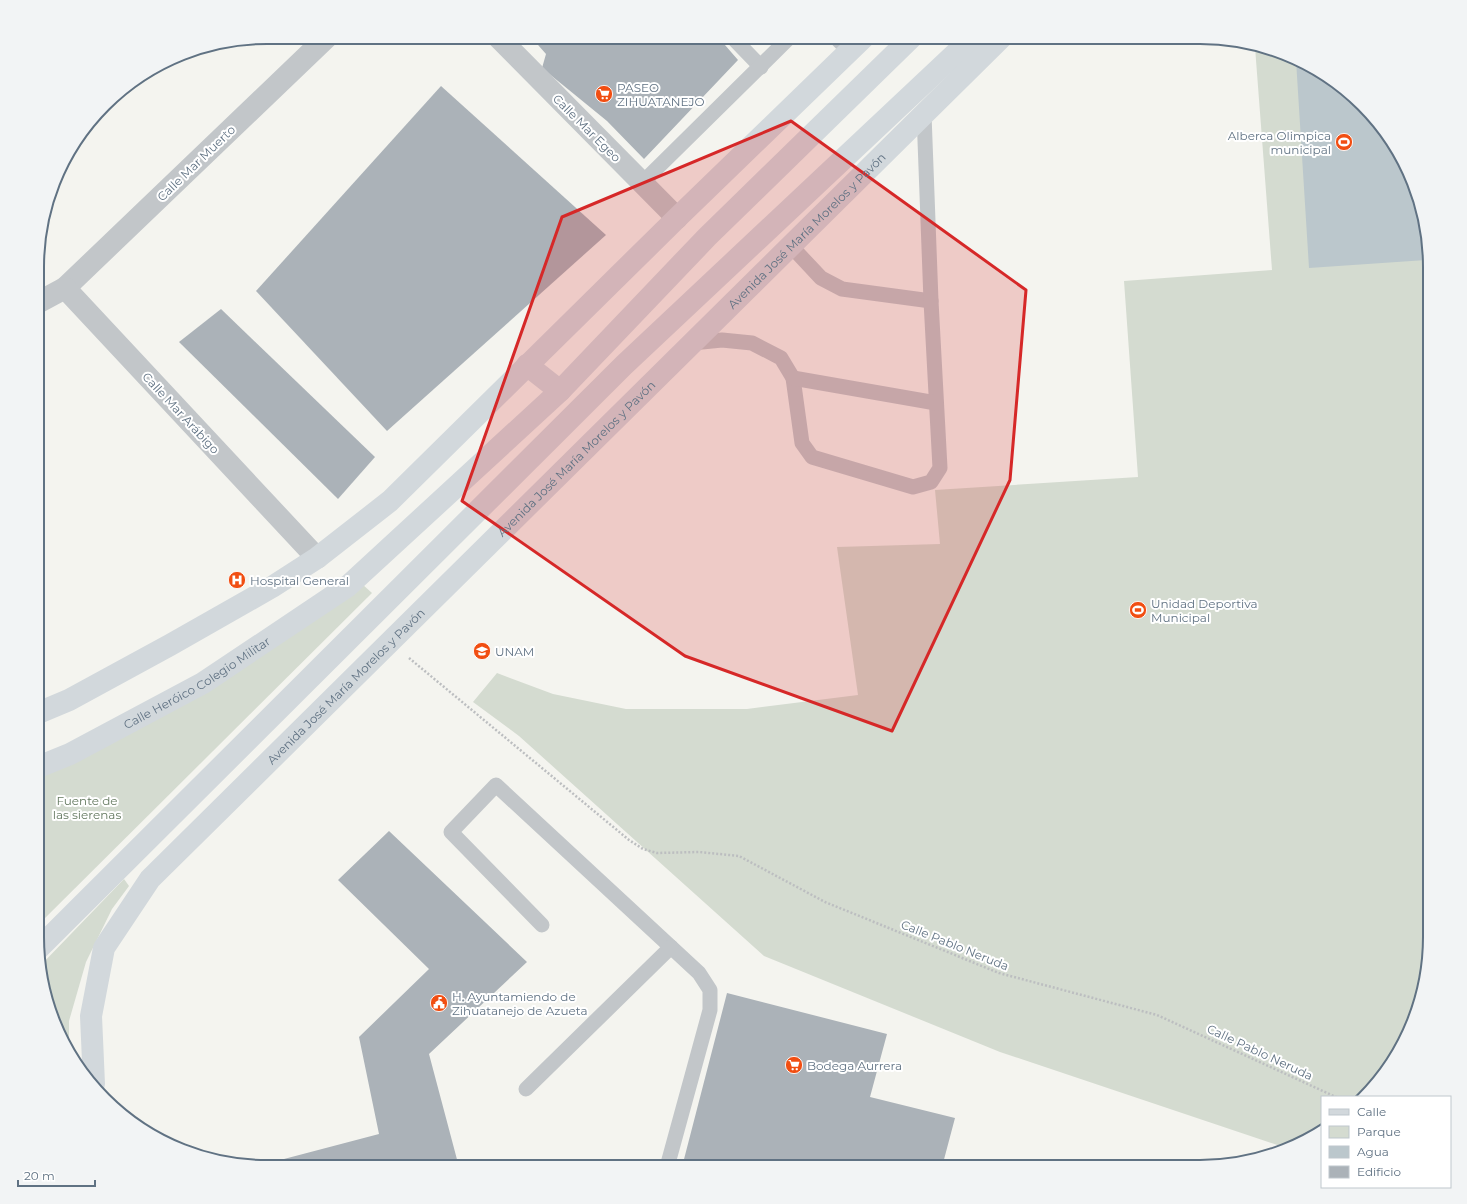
<svg xmlns="http://www.w3.org/2000/svg" width="1467" height="1204" font-family="Montserrat,sans-serif">
<style>
.green{fill:#d4dbd0}
.water{fill:#bbc7cc}
.building{fill:#abb2b8}
.lines{fill:none;stroke-linecap:round;stroke-linejoin:round}
.path{stroke:#bcbec0;stroke-width:2.5;stroke-dasharray:2 2;stroke-linecap:butt}
.service{stroke:#c2c6c9;stroke-width:15}
.minor{stroke:#c2c6c9;stroke-width:22}
.secondary{stroke:#d2d8dc;stroke-width:22}
.marked{fill:#d62828;fill-opacity:0.2;stroke:#d62828;stroke-width:3;stroke-linejoin:round}
.labels{text-anchor:middle;dominant-baseline:central;stroke-width:4;stroke-linejoin:round;paint-order:stroke}
.poi-label{font-size:12px;fill:#607283;stroke:#fff;text-anchor:start}
.street-label{font-size:12px;fill:#607283;stroke:#fff}
.park-label{font-size:12px;fill:#647960;stroke:#fff}
.rim{fill:none;stroke:#607283;stroke-width:2}
</style>
<rect width="100%" height="100%" fill="#f4f4ef"/>
<g class="green">
<path d="M1255,47L1288,55L1362,104L1412,179L1430,267L1429,952L1406,1038L1364,1097H1322V1127L1289,1149L1000,1052L764,956L519,736L473,702L497,673L553,694L626,709H747L858,695L837,547L940,544L935,490L1138,477L1124,281L1272,270Z"/>
<path d="M362,584L372,593L38,925V778Z"/>
<path d="M124,879L129,886L112,909L86,962L69,1021V1051L61,1038L41,965Z"/>
</g>
<path class="water" d="M1296,60L1362,104L1412,179L1425,242L1426,260L1309,268Z"/>
<g class="building">
<path d="M531,37H718L738,60L644,159L607,121L542,68L546,54Z"/>
<path d="M441,86L606,235L387,431L256,291Z"/>
<path d="M221,309L375,457L338,499L179,342Z"/>
<path d="M389,831L527,962L429,1054L459,1167H266L265,1164L379,1134L359,1037L429,969L338,880Z"/>
<path d="M727,993L887,1034L870,1097L955,1118L942,1167H682Z"/>
</g>
<g class="lines">
<path class="path" d="M409,658L629,840L643,849L657,853L699,852L739,856L825,902L999,973L1157,1015L1336,1097"/>
<g class="service">
<path d="M732,37L761,67"/>
<path d="M835,37L849,51"/>
<path d="M642,183L790,37"/>
<path d="M791,246L821,278L842,289L931,301"/>
<path d="M692,343L722,340L752,343L781,358L793,378L802,443L812,457L913,487L931,482L940,468L931,301L924,114"/>
<path d="M793,378L936,403"/>
<path d="M542,925L451,832L496,785L699,973L710,990V1010L667,1167"/>
<path d="M526,1089L671,947"/>
</g>
<g class="minor">
<path d="M498,37L677,218"/>
<path d="M65,288L327,37"/>
<path d="M39,302L65,288L317,558"/>
</g>
<g class="secondary">
<path d="M527,365L560,391"/>
<path d="M38,713L69,700L170,645L272,587L317,558L390,501L677,218L864,37"/>
<path id="s1" d="M38,767L70,754L203,683L348,586L560,391L707,237L912,37"/>
<path d="M38,949L624,365L973,37"/>
<path id="s2" d="M94,1084L91,1016L104,948L150,879L1002,37"/>
</g>
</g>
<path class="marked" d="M791,121L1026,290L1010,480L892,731L685,656L462,501L562,217Z"/>
<defs>
<symbol id="supermarket-disc" viewBox="-11 -11 22 22"><circle r="9.5" fill="#f14e12" stroke="#fff"/><path d="M-6-5.5h2.5l.6 2H6L4.5 2H-2.5L-4.4-4H-6ZM-1.5 3.2a1.3 1.3 0 1 0 .1 0ZM3 3.2a1.3 1.3 0 1 0 .1 0Z" fill="#fff"/></symbol>
<symbol id="stadium-disc" viewBox="-11 -11 22 22"><circle r="9.5" fill="#f14e12" stroke="#fff"/><path d="M0-5a6.5 5 0 1 0 0 10a6.5 5 0 1 0 0-10ZM-3.5-1.8h7v3.6h-7Z" fill="#fff"/></symbol>
<symbol id="hospital-disc" viewBox="-11 -11 22 22"><circle r="9.5" fill="#f14e12" stroke="#fff"/><path d="M-5-5h3v3.5h4V-5h3V5h-3V1.5h-4V5h-3Z" fill="#fff"/></symbol>
<symbol id="school-disc" viewBox="-11 -11 22 22"><circle r="9.5" fill="#f14e12" stroke="#fff"/><path d="M0-5L7-2L0 1L-7-2ZM-4 1L0 2.5L4 1V4Q0 6-4 4Z" fill="#fff"/></symbol>
<symbol id="civic-disc" viewBox="-11 -11 22 22"><circle r="9.5" fill="#f14e12" stroke="#fff"/><path d="M-.6-6.5H3V-4.5H.6V-3L4-1V1h2V6H-6V1h2V-1L-.6-3ZM-1.2 2.5V6h2.4V2.5Z" fill="#fff"/></symbol>
</defs>
<g fill-rule="evenodd">
<use href="#supermarket-disc" x="594" y="84" width="20" height="20"/>
<use href="#stadium-disc" x="1334" y="132" width="20" height="20"/>
<use href="#hospital-disc" x="227" y="570" width="20" height="20"/>
<use href="#stadium-disc" x="1128" y="600" width="20" height="20"/>
<use href="#school-disc" x="472" y="641" width="20" height="20"/>
<use href="#civic-disc" x="429" y="993" width="20" height="20"/>
<use href="#supermarket-disc" x="784" y="1055" width="20" height="20"/>
</g>
<g class="labels">
<g class="poi-label">
<text x="617" y="87">PASEO<tspan x="617" dy="14">ZIHUATANEJO</tspan></text>
<text x="1331" y="135" text-anchor="end">Alberca Olimpica<tspan x="1331" dy="14">municipal</tspan></text>
<text x="250" y="580">Hospital General</text>
<text x="1151" y="603">Unidad Deportiva<tspan x="1151" dy="14">Municipal</tspan></text>
<text x="495" y="651">UNAM</text>
<text x="452" y="996">H. Ayuntamiendo de<tspan x="452" dy="14">Zihuatanejo de Azueta</tspan></text>
<text x="807" y="1065">Bodega Aurrera</text>
</g>
<g class="street-label">
<text transform="translate(587 128) rotate(45)">Calle Mar Egeo</text>
<text transform="translate(196 163) rotate(-44)">Calle Mar Muerto</text>
<text stroke="none"><textPath href="#s2" startOffset="1143">Avenida José María Morelos y Pavón</textPath></text>
<text transform="translate(181 413) rotate(47)">Calle Mar Arábigo</text>
<text stroke="none"><textPath href="#s2" startOffset="819">Avenida José María Morelos y Pavón</textPath></text>
<text stroke="none"><textPath href="#s1" startOffset="180">Calle Heróico Colegio Militar</textPath></text>
<text stroke="none"><textPath href="#s2" startOffset="495">Avenida José María Morelos y Pavón</textPath></text>
<text transform="translate(955 945) rotate(22)">Calle Pablo Neruda</text>
<text transform="translate(1260 1052) rotate(25)">Calle Pablo Neruda</text>
</g>
<g class="park-label">
<text x="87" y="800">Fuente de<tspan x="87" dy="14">las sierenas</tspan></text>
</g>
</g>
<path d="M0 0H1467V1204H0ZM267 44H1200A223 223 0 0 1 1423 267V937A223 223 0 0 1 1200 1160H267A223 223 0 0 1 44 937V267A223 223 0 0 1 267 44Z" fill="#f2f4f5" fill-rule="evenodd"/>
<path class="rim" d="M267 44H1200A223 223 0 0 1 1423 267V937A223 223 0 0 1 1200 1160H267A223 223 0 0 1 44 937V267A223 223 0 0 1 267 44Z"/>
<rect x="1321" y="1096" width="130" height="92" fill="#ffffff" stroke="#bfc7cd"/>
<rect x="1329" y="1109" width="20" height="6" fill="#d2d8dc" stroke="#bfc7cd"/>
<text x="1357" y="1116" font-size="12" fill="#607283">Calle</text>
<rect x="1329" y="1126" width="20" height="12" fill="#d4dbd0" stroke="#bfc7cd"/>
<text x="1357" y="1136" font-size="12" fill="#607283">Parque</text>
<rect x="1329" y="1146" width="20" height="12" fill="#bbc7cc" stroke="#bfc7cd"/>
<text x="1357" y="1156" font-size="12" fill="#607283">Agua</text>
<rect x="1329" y="1166" width="20" height="12" fill="#abb2b8" stroke="#bfc7cd"/>
<text x="1357" y="1176" font-size="12" fill="#607283">Edificio</text>
<path d="M18 1180v6h77v-6" fill="none" stroke="#607283" stroke-width="2"/>
<text x="24" y="1180" font-size="12" fill="#607283" stroke="#ffffff" stroke-width="3" paint-order="stroke">20 m</text>
</svg>
